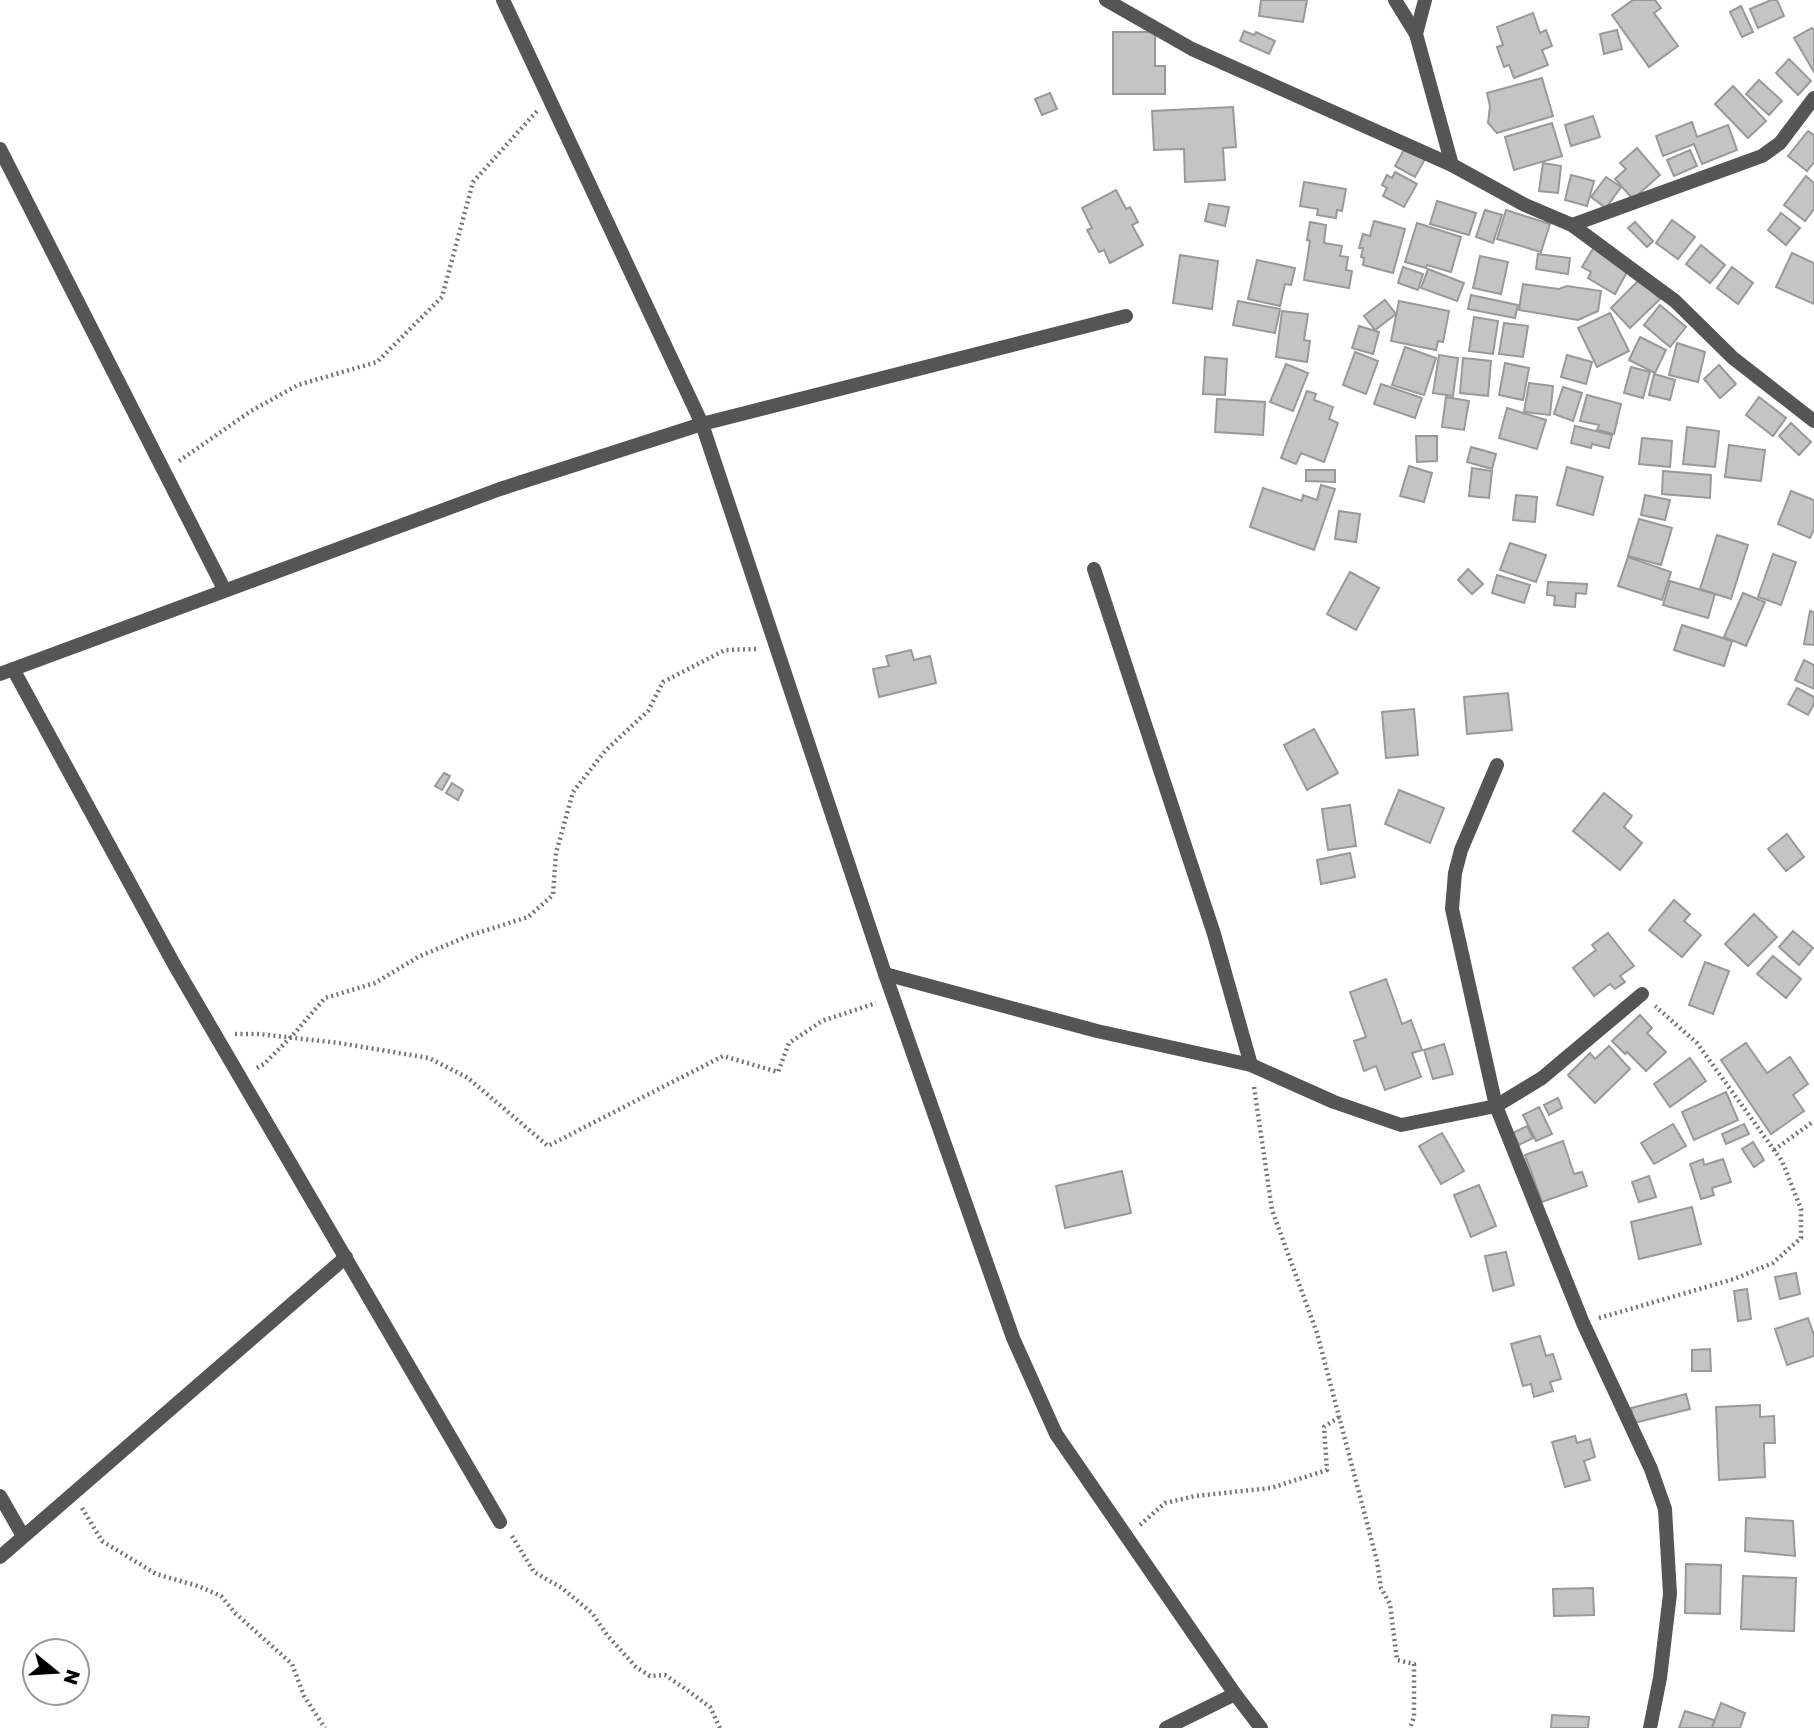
<svg xmlns="http://www.w3.org/2000/svg" width="1814" height="1728" font-family="'Golos Text',sans-serif">
<style>
.building{fill:#c4c4c4;stroke:#999;stroke-width:2}
.lines{fill:none;stroke-linecap:round;stroke-linejoin:round}
.path{stroke:#777;stroke-width:4.5;stroke-dasharray:2 3.5;stroke-linecap:butt}
.minor{stroke:#555;stroke-width:14}
</style>
<rect width="100%" height="100%" fill="#fff"/>
<g class="building">
<path d="M1261,0H1307L1303,22L1259,16Z"/>
<path d="M1633,0H1655L1661,8L1654,13L1678,46L1649,67L1612,15Z"/>
<path d="M1771,0H1777L1784,16L1758,28L1750,9Z"/>
<path d="M1741,6L1753,32L1742,37L1730,12Z"/>
<path d="M1533,13L1540,33L1546,30L1552,46L1542,50L1548,65L1514,78L1509,65L1504,67L1497,47L1503,45L1497,27Z"/>
<path d="M1812,28L1814,30V72L1794,38Z"/>
<path d="M1617,30L1622,49L1604,54L1600,34Z"/>
<path d="M1244,31L1254,35L1256,32L1275,41L1269,54L1240,41Z"/>
<path d="M1113,32H1155V66H1165V94H1113Z"/>
<path d="M1789,59L1811,81L1798,95L1776,73Z"/>
<path d="M1542,78L1553,116L1497,133L1488,123L1490,106L1487,93Z"/>
<path d="M1759,80L1782,101L1769,115L1746,94Z"/>
<path d="M1733,86L1766,121L1748,138L1715,104Z"/>
<path d="M1050,93L1057,109L1042,115L1035,99Z"/>
<path d="M1233,107L1236,147L1223,148L1225,180L1185,182L1184,149L1154,150L1152,111Z"/>
<path d="M1593,116L1600,137L1571,146L1565,125Z"/>
<path d="M1692,122L1697,137L1728,125L1737,150L1702,164L1694,144L1663,156L1656,136Z"/>
<path d="M1552,123L1562,156L1514,170L1505,137Z"/>
<path d="M1808,131L1814,135V162L1807,171L1788,156Z"/>
<path d="M1405,148L1425,159L1415,177L1395,166Z"/>
<path d="M1637,148L1660,175L1633,199L1615,179L1626,169L1620,163Z"/>
<path d="M1690,150L1697,166L1674,176L1667,160Z"/>
<path d="M1543,163L1561,166L1558,193L1539,191Z"/>
<path d="M1395,172L1417,184L1404,207L1383,196L1387,188L1382,185L1387,175L1392,178Z"/>
<path d="M1571,175L1594,181L1587,206L1565,200Z"/>
<path d="M1806,176L1814,183V209L1805,221L1784,205Z"/>
<path d="M1606,177L1621,187L1606,208L1591,197Z"/>
<path d="M1304,182L1346,189L1342,211L1337,210L1336,218L1317,215L1318,209L1300,206Z"/>
<path d="M1116,190L1126,209L1130,207L1138,222L1132,225L1143,245L1110,263L1104,250L1099,252L1087,230L1092,228L1082,208Z"/>
<path d="M1437,201L1476,213L1469,235L1430,224Z"/>
<path d="M1209,204L1229,207L1225,226L1205,221Z"/>
<path d="M1485,210L1502,215L1493,243L1476,237Z"/>
<path d="M1506,210L1550,224L1541,252L1497,239Z"/>
<path d="M1781,213L1800,228L1786,245L1768,230Z"/>
<path d="M1672,220L1695,237L1678,259L1656,243Z"/>
<path d="M1374,221L1405,229L1393,273L1363,265L1364,258L1361,257L1363,248H1359L1363,234L1370,236Z"/>
<path d="M1310,222L1326,225L1324,243L1342,246L1340,256L1348,257L1346,270L1352,271L1349,288L1304,280L1310,241L1307,240Z"/>
<path d="M1635,222L1653,241L1647,247L1628,228Z"/>
<path d="M1417,223L1461,237L1451,272L1427,265L1426,268L1405,262Z"/>
<path d="M1701,245L1725,265L1710,283L1686,264Z"/>
<path d="M1594,247L1629,268L1615,294L1588,278L1591,272L1582,267Z"/>
<path d="M1792,253L1814,263V304L1776,287Z"/>
<path d="M1538,254L1570,258L1568,274L1536,269Z"/>
<path d="M1180,255L1218,261L1212,309L1173,303Z"/>
<path d="M1480,256L1508,262L1501,294L1473,288Z"/>
<path d="M1257,260L1295,268L1291,285L1285,284L1280,306L1248,299Z"/>
<path d="M1403,267L1423,274L1418,290L1398,283Z"/>
<path d="M1732,267L1753,283L1738,304L1717,288Z"/>
<path d="M1428,269L1464,283L1457,301L1421,288Z"/>
<path d="M1640,279L1660,299L1630,328L1611,308Z"/>
<path d="M1523,284L1559,289L1567,286L1601,291L1598,311L1578,320L1519,310Z"/>
<path d="M1471,295L1518,305L1515,318L1468,309Z"/>
<path d="M1385,300L1396,314L1375,330L1364,316Z"/>
<path d="M1238,301L1280,309L1275,333L1233,325Z"/>
<path d="M1399,301L1449,311L1443,342L1438,341L1436,350L1391,341Z"/>
<path d="M1660,305L1686,327L1670,347L1644,325Z"/>
<path d="M1282,311L1308,314L1304,340L1310,341L1307,362L1276,357Z"/>
<path d="M1610,313L1629,351L1597,367L1578,328Z"/>
<path d="M1474,317L1498,321L1493,354L1469,351Z"/>
<path d="M1504,323L1528,326L1523,357L1499,354Z"/>
<path d="M1359,326L1379,332L1373,354L1352,348Z"/>
<path d="M1640,337L1666,350L1655,373L1629,360Z"/>
<path d="M1677,343L1705,352L1698,382L1669,375Z"/>
<path d="M1405,347L1436,358L1424,395L1392,385Z"/>
<path d="M1355,352L1378,361L1366,394L1343,385Z"/>
<path d="M1439,355L1458,358L1453,396L1433,393Z"/>
<path d="M1567,355L1592,362L1586,384L1561,377Z"/>
<path d="M1205,357L1227,359L1225,395L1203,394Z"/>
<path d="M1463,358L1491,361L1488,396L1460,393Z"/>
<path d="M1505,363L1529,368L1523,400L1499,395Z"/>
<path d="M1286,364L1308,373L1293,411L1270,402Z"/>
<path d="M1719,365L1736,384L1720,398L1704,379Z"/>
<path d="M1631,367L1650,372L1643,398L1624,393Z"/>
<path d="M1654,374L1675,380L1670,400L1649,395Z"/>
<path d="M1529,383L1553,386L1550,415L1524,412Z"/>
<path d="M1381,384L1422,398L1415,418L1374,404Z"/>
<path d="M1563,387L1582,393L1573,421L1554,414Z"/>
<path d="M1307,391L1316,394L1314,400L1333,407L1329,419L1338,423L1324,462L1301,453L1296,464L1281,458Z"/>
<path d="M1587,395L1621,404L1614,434L1597,430L1599,425L1580,421Z"/>
<path d="M1446,397L1469,401L1464,430L1442,427Z"/>
<path d="M1759,397L1786,418L1773,436L1746,415Z"/>
<path d="M1217,399L1265,402L1263,435L1215,432Z"/>
<path d="M1507,408L1546,420L1537,449L1499,438Z"/>
<path d="M1791,423L1811,442L1799,455L1779,436Z"/>
<path d="M1575,426L1612,435L1609,448L1592,444L1591,448L1571,443Z"/>
<path d="M1687,427L1719,431L1715,467L1683,464Z"/>
<path d="M1416,436H1437V461L1417,462Z"/>
<path d="M1642,438L1672,441L1670,467L1639,464Z"/>
<path d="M1729,445L1765,450L1761,481L1725,477Z"/>
<path d="M1471,447L1496,454L1492,469L1467,462Z"/>
<path d="M1409,466L1432,473L1424,502L1400,496Z"/>
<path d="M1567,467L1603,477L1593,515L1557,505Z"/>
<path d="M1472,468L1492,471L1489,498L1469,496Z"/>
<path d="M1306,470H1335V482L1306,481Z"/>
<path d="M1663,471L1711,475L1710,498L1662,494Z"/>
<path d="M1321,485L1335,489L1314,550L1250,527L1263,488L1302,501L1303,495L1317,500Z"/>
<path d="M1791,491L1814,500V529L1810,538L1778,524Z"/>
<path d="M1516,495L1537,497L1535,522L1513,520Z"/>
<path d="M1645,495L1670,500L1665,520L1641,515Z"/>
<path d="M1339,511L1360,514L1356,542L1335,539Z"/>
<path d="M1639,519L1672,528L1661,565L1628,556Z"/>
<path d="M1717,535L1748,545L1731,599L1700,589Z"/>
<path d="M1510,543L1546,555L1536,582L1500,570Z"/>
<path d="M1773,554L1796,562L1781,605L1758,597Z"/>
<path d="M1628,557L1671,572L1662,600L1618,586Z"/>
<path d="M1468,569L1483,584L1472,594L1458,580Z"/>
<path d="M1350,572L1379,588L1356,630L1327,614Z"/>
<path d="M1497,575L1530,585L1524,603L1492,593Z"/>
<path d="M1670,581L1715,594L1708,618L1663,605Z"/>
<path d="M1548,582L1587,584L1586,594L1576,593L1575,607L1554,605L1555,596L1547,595Z"/>
<path d="M1743,593L1765,602L1746,646L1724,637Z"/>
<path d="M1810,611L1814,612V645L1804,644Z"/>
<path d="M1682,625L1732,641L1724,666L1674,650Z"/>
<path d="M911,650L914,660L930,656L936,683L879,697L873,669L889,666L886,656Z"/>
<path d="M1804,660L1814,665V689L1795,680Z"/>
<path d="M1797,688L1814,697V704L1808,715L1788,704Z"/>
<path d="M1508,693L1512,730L1467,734L1464,697Z"/>
<path d="M1414,709L1418,755L1386,758L1382,712Z"/>
<path d="M1314,729L1338,773L1307,790L1284,745Z"/>
<path d="M444,773L450,776L442,790L435,786Z"/>
<path d="M452,783L463,790L458,800L446,793Z"/>
<path d="M1399,790L1444,808L1430,843L1385,824Z"/>
<path d="M1604,793L1632,816L1624,827L1642,843L1620,870L1573,831Z"/>
<path d="M1350,805L1356,846L1328,850L1322,809Z"/>
<path d="M1787,834L1804,857L1786,871L1768,849Z"/>
<path d="M1350,853L1355,877L1321,884L1317,860Z"/>
<path d="M1674,900L1690,914L1684,921L1701,935L1682,957L1649,930Z"/>
<path d="M1754,914L1777,937L1748,966L1725,944Z"/>
<path d="M1793,931L1813,948L1799,965L1779,947Z"/>
<path d="M1608,933L1634,966L1620,976L1625,982L1615,989L1610,984L1594,996L1573,968L1596,950L1592,945Z"/>
<path d="M1773,956L1801,979L1786,998L1757,974Z"/>
<path d="M1705,962L1729,971L1713,1014L1689,1005Z"/>
<path d="M1386,979L1402,1024L1411,1020L1422,1050L1412,1053L1421,1077L1385,1090L1376,1066L1364,1071L1354,1041L1366,1037L1350,992Z"/>
<path d="M1640,1015L1652,1028L1647,1033L1666,1052L1646,1071L1627,1052L1625,1054L1612,1041Z"/>
<path d="M1746,1043L1767,1073L1790,1057L1808,1084L1793,1095L1804,1111L1771,1134L1721,1060Z"/>
<path d="M1444,1044L1453,1074L1433,1079L1424,1050Z"/>
<path d="M1609,1046L1630,1069L1595,1103L1568,1075L1590,1053L1595,1059Z"/>
<path d="M1690,1058L1706,1081L1670,1107L1654,1084Z"/>
<path d="M1726,1092L1738,1120L1694,1140L1682,1112Z"/>
<path d="M1558,1098L1562,1108L1549,1115L1544,1105Z"/>
<path d="M1539,1107L1552,1134L1536,1141L1523,1115Z"/>
<path d="M1673,1124L1686,1146L1654,1164L1641,1143Z"/>
<path d="M1744,1124L1749,1134L1726,1144L1722,1134Z"/>
<path d="M1527,1126L1533,1138L1519,1145L1513,1133Z"/>
<path d="M1442,1133L1464,1171L1441,1184L1419,1146Z"/>
<path d="M1563,1141L1574,1174L1582,1172L1587,1186L1542,1202L1525,1155Z"/>
<path d="M1753,1142L1764,1160L1754,1167L1742,1149Z"/>
<path d="M1703,1159L1704,1165L1723,1159L1731,1182L1712,1188L1714,1195L1701,1199L1690,1164Z"/>
<path d="M1122,1171L1131,1213L1065,1228L1056,1186Z"/>
<path d="M1649,1176L1656,1197L1639,1202L1632,1182Z"/>
<path d="M1479,1185L1496,1226L1471,1237L1454,1195Z"/>
<path d="M1692,1207L1701,1244L1639,1259L1631,1222Z"/>
<path d="M1506,1252L1514,1285L1493,1291L1485,1256Z"/>
<path d="M1796,1273L1800,1294L1780,1299L1775,1277Z"/>
<path d="M1747,1289L1751,1319L1738,1321L1734,1291Z"/>
<path d="M1808,1318L1814,1335V1356L1787,1365L1775,1329Z"/>
<path d="M1540,1336L1546,1356L1553,1354L1561,1379L1550,1382L1553,1391L1534,1397L1531,1384L1523,1386L1511,1344Z"/>
<path d="M1710,1349L1711,1371H1692V1350Z"/>
<path d="M1686,1394L1690,1409L1634,1423L1631,1408Z"/>
<path d="M1760,1405V1417L1774,1416L1775,1443H1764L1765,1477L1719,1480L1716,1407Z"/>
<path d="M1575,1436L1577,1443L1590,1439L1595,1457L1584,1461L1590,1480L1565,1487L1552,1442Z"/>
<path d="M1746,1518L1793,1521L1795,1556L1745,1551Z"/>
<path d="M1686,1564L1721,1565L1720,1614L1685,1613Z"/>
<path d="M1743,1576L1796,1578L1794,1631L1741,1629Z"/>
<path d="M1593,1588L1594,1615L1554,1616L1553,1589Z"/>
<path d="M1721,1703L1745,1713L1740,1728H1712Z"/>
<path d="M1685,1711L1714,1720L1712,1728H1679Z"/>
<path d="M1552,1715L1589,1717L1588,1728H1551Z"/>
</g>
<g class="lines">
<g class="path">
<path d="M179,461L251,411L298,385L377,362L442,297L473,182L537,111"/>
<path d="M235,1034H259L339,1043L429,1058L468,1078L548,1146L723,1056L778,1072L789,1043L822,1021L876,1003"/>
<path d="M257,1068L264,1064L291,1037L325,998L375,983L418,957L468,936L528,917L553,895L556,853L573,792L605,751L648,711L663,682L725,650L757,649"/>
<path d="M1254,1087L1272,1210L1317,1333L1377,1561L1381,1588L1390,1604L1397,1660L1414,1664V1717L1410,1728"/>
<path d="M1774,1150L1814,1121"/>
<path d="M1599,1318L1734,1279L1773,1263L1801,1238V1209L1782,1161L1697,1043L1655,1006"/>
<path d="M82,1508L102,1541L156,1574L198,1586L221,1596L235,1613L292,1664L304,1696L325,1728"/>
<path d="M1140,1525L1165,1503L1195,1496L1271,1488L1327,1470L1324,1427L1339,1417"/>
<path d="M512,1536L534,1572L562,1588L592,1613L607,1635L636,1667L650,1676L665,1675L687,1690L710,1707L720,1728"/>
</g>
<g class="minor">
<path d="M503,0L702,424L885,974L1013,1338L1056,1434L1235,1694L1261,1728"/>
<path d="M1106,0L1192,49L1452,165L1525,205L1572,225L1675,301L1733,358L1814,421"/>
<path d="M1395,0L1416,34L1452,165"/>
<path d="M1416,34L1425,0"/>
<path d="M0,149L224,589"/>
<path d="M1572,225L1762,156L1780,143L1814,98"/>
<path d="M1094,569L1214,934L1251,1065"/>
<path d="M13,669L175,966L500,1522"/>
<path d="M0,674L500,489L702,424L1126,316"/>
<path d="M1497,765L1461,850L1455,873L1452,909L1496,1106L1583,1323L1651,1469L1665,1509L1670,1594L1660,1678L1650,1728"/>
<path d="M885,974L1097,1031L1251,1065L1334,1102L1401,1125L1496,1106L1542,1078L1642,994"/>
<path d="M0,1496L23,1536"/>
<path d="M0,1557L346,1257"/>
<path d="M1166,1728L1235,1694"/>
</g>
</g>
<g transform="translate(56 1672) rotate(108)"><circle r="33" fill="#ffffff" stroke="#999999" stroke-width="2"/>
<path d="M0-5L12 26L0 18L-12 26Z" fill="#000000"/>
<text y="-10" font-size="19" font-weight="bold" text-anchor="middle" fill="#000000">N</text>
</g>
</svg>
